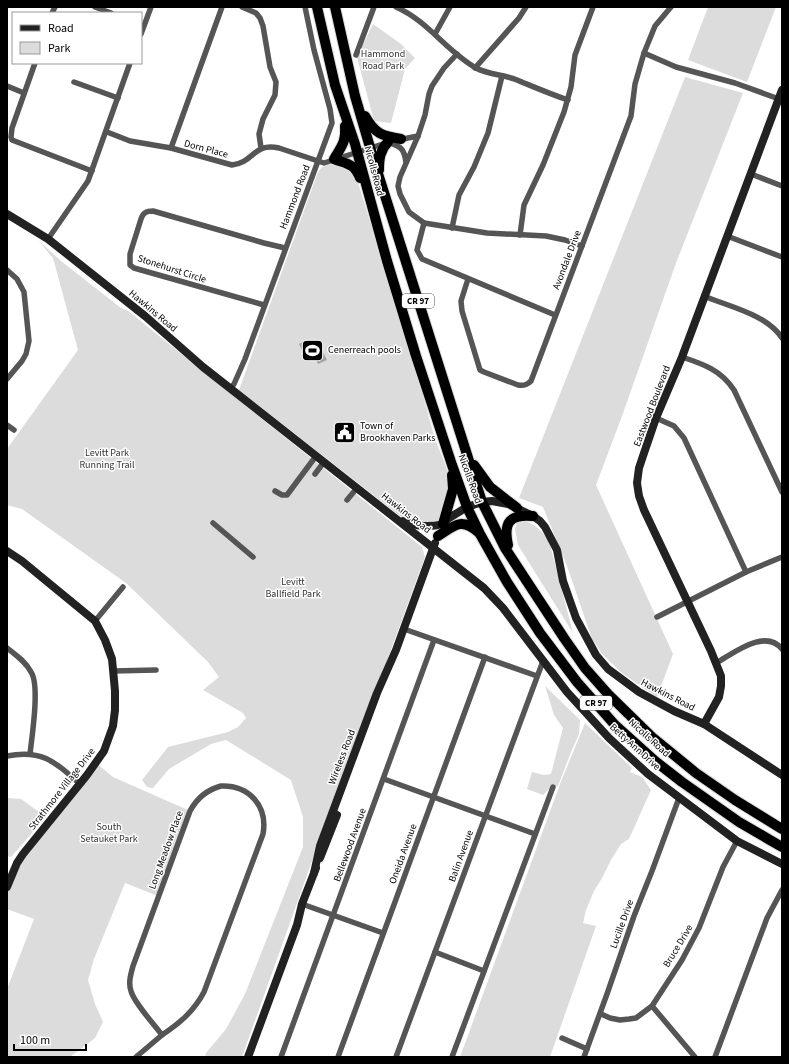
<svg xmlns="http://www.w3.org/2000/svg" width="789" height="1064" font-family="'Source Sans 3',sans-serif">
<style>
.green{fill:#dcdcdc}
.water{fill:#a3a3a3}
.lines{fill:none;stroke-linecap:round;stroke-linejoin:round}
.highway-casing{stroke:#dbdbdb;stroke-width:12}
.street{stroke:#555;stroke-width:5.5}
.secondary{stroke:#222;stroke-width:8}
.highway{stroke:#000;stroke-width:10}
.labels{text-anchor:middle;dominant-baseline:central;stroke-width:3;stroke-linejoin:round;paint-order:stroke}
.shield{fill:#fff;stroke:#4c4c4c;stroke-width:1}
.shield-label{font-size:9px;font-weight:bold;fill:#000}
.park-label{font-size:10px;fill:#333;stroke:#fff}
.street-label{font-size:10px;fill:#000;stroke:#fff}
.poi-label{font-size:10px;fill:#000;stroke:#fff;text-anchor:start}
</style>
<rect width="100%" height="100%" fill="#fff"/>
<g class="green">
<path d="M708,7H776L747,82L688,60Z"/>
<path d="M373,24L401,44L415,58L405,69L391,123L374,121L357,57Z"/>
<path d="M685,77L743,93L676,263L622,416L596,485L673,654L657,697L623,674L603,655L592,639L567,566L543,507L519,498Z"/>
<path d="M333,163L354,170L417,372L434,436L451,480L443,517L431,528L418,530L239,390L318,172L322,167Z"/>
<path d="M38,240L61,261L121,308L127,310L252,411L422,547L425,557L348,767L346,766L242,1057H205L206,1053L226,1029L245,994L303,847V817L291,780L226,740L211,744L169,769L153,788L147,787L142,780L168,747L228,732L238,727L246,718L243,713L203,690L219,677L208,662L126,583L22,509L7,505V449L78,350L53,258Z"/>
<path d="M524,521C536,524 541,531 549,541L573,633L518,545L515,529L517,523Z"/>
<path d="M545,686L580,720L579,734L571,752L558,786L550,788L543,795L527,789L532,772L544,775L551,774L563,728L554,715Z"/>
<path d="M585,723L632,768L630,772L642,777L651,790L629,839L621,844L611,860L602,878L594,891L586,910L583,923L596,926L550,1057H460L560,784Z"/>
<path d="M96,763L113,777L190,811L158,896L125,883L94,959L88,980L95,1004L103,1022L95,1038L70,1057H7V989L34,919L7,909V887L12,874Z"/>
<path d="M7,798L21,799L46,817L11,857L7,856Z"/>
</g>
<path class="water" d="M307,340L311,348L319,344L327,360L318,364L315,357L307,360L299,344Z"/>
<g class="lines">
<defs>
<g id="highway">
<path d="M317,7L335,85L355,144L387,261L416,356L452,465L467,507L480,534L507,582L540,633L577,682L615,725L655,761L682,782L739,822L782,847"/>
<path d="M335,7L355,96L374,161L482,502L505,548L564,638L585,668L608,694L652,737L696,773L735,800L782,829"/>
<path d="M365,116C375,134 382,136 401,139"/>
<path d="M345,126C346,142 342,146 334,159C347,164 354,163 360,178"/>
<path d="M379,170C379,159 380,150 388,142"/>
<path d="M474,465L490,487L517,508"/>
<path d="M443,524L453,489L452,475"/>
<path d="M438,536C454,526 461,517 478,532"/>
<path d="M508,545C503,522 510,514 533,516"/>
</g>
</defs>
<use href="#highway" class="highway-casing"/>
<g class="street">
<path d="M95,7L111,13"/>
<path d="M242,7L256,13L260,18L263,26L270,67L276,82L275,95L263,119L259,134L261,148"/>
<path d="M396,7C428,21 446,51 476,68C489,75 503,74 517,80C534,87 550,94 568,100"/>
<path d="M52,13L55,7"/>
<path d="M141,34L151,7"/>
<path d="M435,34L450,7"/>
<path d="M644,53L676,67L735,83L779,99"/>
<path d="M457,54L444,68L432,86L429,94L425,115L418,136L400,177L398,186L400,194L409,212L424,223L487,233L546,236L565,240L582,246"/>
<path d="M356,55L374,7"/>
<path d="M35,63L12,128L11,137L12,140L92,171"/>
<path d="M475,68L519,18L526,7"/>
<path d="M74,82L118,98"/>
<path d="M7,86L24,93"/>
<path d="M107,132L130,141L171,148L232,165C254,163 253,142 279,148L324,163L386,143"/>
<path d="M398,140L418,136"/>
<path d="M388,142C401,147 404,148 406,162"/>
<path d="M171,148L222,7"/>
<path d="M751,174L782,186"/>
<path d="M424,223L417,250L422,259L555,315"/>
<path d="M452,228L459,195L474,167L488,133L502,76"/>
<path d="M520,235L524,205L543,165L564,112L571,87L575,55L593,7"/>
<path d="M727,236L782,257"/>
<path d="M48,239L88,181L130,63"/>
<path d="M7,270L17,279L24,292L29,341L26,354L22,361L7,379"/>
<path d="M468,279L461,301L462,311L480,370L484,372L518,385C524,386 527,385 531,381L631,116L635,84L644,53L655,26L671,7"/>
<path d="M704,296C730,307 766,314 782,338"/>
<path d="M264,305L134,268L130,265V254L141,219C143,213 146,211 153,211L264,243L285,248"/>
<path d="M682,357C703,364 721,370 734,390L782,492"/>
<path d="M230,389L234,384L245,359L332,123L330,109L314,50L305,7"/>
<path d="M656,418L674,426L684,438L746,572"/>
<path d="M7,425L14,430"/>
<path d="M315,474L324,462"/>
<path d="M275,491L282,495H287L316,456"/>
<path d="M347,500L357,488"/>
<path d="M213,523L253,557"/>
<path d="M657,617L746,572L782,557"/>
<path d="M95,621L123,587"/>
<path d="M404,629L537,676"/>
<path d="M7,648C16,655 26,662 31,672C40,685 32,736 30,754"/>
<path d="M716,663C734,653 765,628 782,649"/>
<path d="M113,671L156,670"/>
<path d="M7,756C42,749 55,762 80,784"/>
<path d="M384,779L535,834"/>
<path d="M221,786C249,785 268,806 263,834L204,992C194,1011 180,1023 162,1035C154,1024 134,1003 131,991C128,982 131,974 133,966L190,811C197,798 206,790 221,786Z"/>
<path d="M302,904L383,933"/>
<path d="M435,952L484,971"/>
<path d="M652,1006L695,1057"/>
<path d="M601,1014L610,1018L620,1020L629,1019L636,1018L652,1006L682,960L699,928L723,867L737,841"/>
<path d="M562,1038L587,1049"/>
<path d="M136,1057L162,1035"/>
<path d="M281,1057L434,640"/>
<path d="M338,1057L485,657"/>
<path d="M396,1057L543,661"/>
<path d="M452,1057L553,787"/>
<path d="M584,1057L607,994L634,916L652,871L679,798"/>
<path d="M715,1057L767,918L782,890"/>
</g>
<g class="secondary">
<path d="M7,214L48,239L145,316L203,367L484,588L503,608L567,692L609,738L648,774L737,841L782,864"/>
<path d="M403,521C417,526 428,528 443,524"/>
<path d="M444,523L449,518L467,507L482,502L492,501L508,504L533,516L540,521L545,527L557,550L563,581L576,618L596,655L608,669L639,692L674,711L704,724L782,775"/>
<path d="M7,551L22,561L95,621L105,640L112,659L115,691V710L113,726L104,751L87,775L23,854L17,863L7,887"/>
<path d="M704,724L719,697L721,686V676L711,651L644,510L639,496L637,483L639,468L643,456L656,418L682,357L782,90"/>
<path d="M320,858L337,815"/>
<path d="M314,873L320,846L377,693L396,650L435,543"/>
<path d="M248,1057L297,925L302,904L316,868"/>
</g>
<use href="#highway" class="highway"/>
</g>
<defs>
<symbol id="stadium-square" viewBox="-11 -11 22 22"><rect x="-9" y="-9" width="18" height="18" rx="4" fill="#000" stroke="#fff"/><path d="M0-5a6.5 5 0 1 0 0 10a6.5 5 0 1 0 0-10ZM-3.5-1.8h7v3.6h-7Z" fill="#fff"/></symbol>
<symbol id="civic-square" viewBox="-11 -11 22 22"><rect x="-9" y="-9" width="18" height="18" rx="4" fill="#000" stroke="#fff"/><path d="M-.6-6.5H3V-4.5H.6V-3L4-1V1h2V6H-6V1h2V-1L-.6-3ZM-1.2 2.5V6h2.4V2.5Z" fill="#fff"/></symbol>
</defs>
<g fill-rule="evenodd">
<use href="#stadium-square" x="300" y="338" width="25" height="25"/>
<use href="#civic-square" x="332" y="420" width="25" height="25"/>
</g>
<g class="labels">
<g class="shield">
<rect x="402" y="294" width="32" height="14" rx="3"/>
<rect x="580" y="696" width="32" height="14" rx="3"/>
</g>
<g class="shield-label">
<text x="418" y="301">CR 97</text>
<text x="596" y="703">CR 97</text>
</g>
<g class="park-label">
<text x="383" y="54">Hammond<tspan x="383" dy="12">Road Park</tspan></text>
<text x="107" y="453">Levitt Park<tspan x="107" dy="12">Running Trail</tspan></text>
<text x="293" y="582">Levitt<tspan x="293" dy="12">Ballfield Park</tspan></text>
<text x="109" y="827">South<tspan x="109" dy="12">Setauket Park</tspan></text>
</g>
<g class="street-label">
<text transform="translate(206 149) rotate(15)">Dorn Place</text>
<text transform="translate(374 171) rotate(75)">Nicolls Road</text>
<text transform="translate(295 197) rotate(-69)">Hammond Road</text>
<text transform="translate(567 260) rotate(-69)">Avondale Drive</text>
<text transform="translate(172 269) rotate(18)">Stonehurst Circle</text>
<text transform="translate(153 311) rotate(40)">Hawkins Road</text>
<text transform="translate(652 406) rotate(-69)">Eastwood Boulevard</text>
<text transform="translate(470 479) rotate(70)">Nicolls Road</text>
<text transform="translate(406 513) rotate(38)">Hawkins Road</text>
<text transform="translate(668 695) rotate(27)">Hawkins Road</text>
<text transform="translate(649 738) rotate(42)">Nicolls Road</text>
<text transform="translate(635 747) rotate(42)">Betty Ann Drive</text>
<text transform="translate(342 757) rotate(-69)">Wireless Road</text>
<text transform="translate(62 789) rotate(-52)">Strathmore Village Drive</text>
<text transform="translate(350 845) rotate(-70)">Bellewood Avenue</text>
<text transform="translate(166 850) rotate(-70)">Long Meadow Place</text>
<text transform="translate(403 854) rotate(-70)">Oneida Avenue</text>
<text transform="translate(461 856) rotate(-70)">Balin Avenue</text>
<text transform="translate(622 924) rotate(-70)">Lucille Drive</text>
<text transform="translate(678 946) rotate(-59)">Bruce Drive</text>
</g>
<g class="poi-label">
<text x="328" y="350">Cenerreach pools</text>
<text x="360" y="426">Town of<tspan x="360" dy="12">Brookhaven Parks</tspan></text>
</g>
</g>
<rect width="789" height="1064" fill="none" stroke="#000000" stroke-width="16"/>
<rect x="12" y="12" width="130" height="52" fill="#ffffff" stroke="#999999"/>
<rect x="20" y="25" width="20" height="6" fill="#222222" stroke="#999999"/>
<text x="48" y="32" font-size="12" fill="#000000">Road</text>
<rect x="20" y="42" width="20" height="12" fill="#dcdcdc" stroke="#999999"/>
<text x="48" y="52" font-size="12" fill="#000000">Park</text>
<path d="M14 1044v6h72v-6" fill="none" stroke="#000000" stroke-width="2"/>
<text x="20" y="1044" font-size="12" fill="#000000" stroke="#ffffff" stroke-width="3" paint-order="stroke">100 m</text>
</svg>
